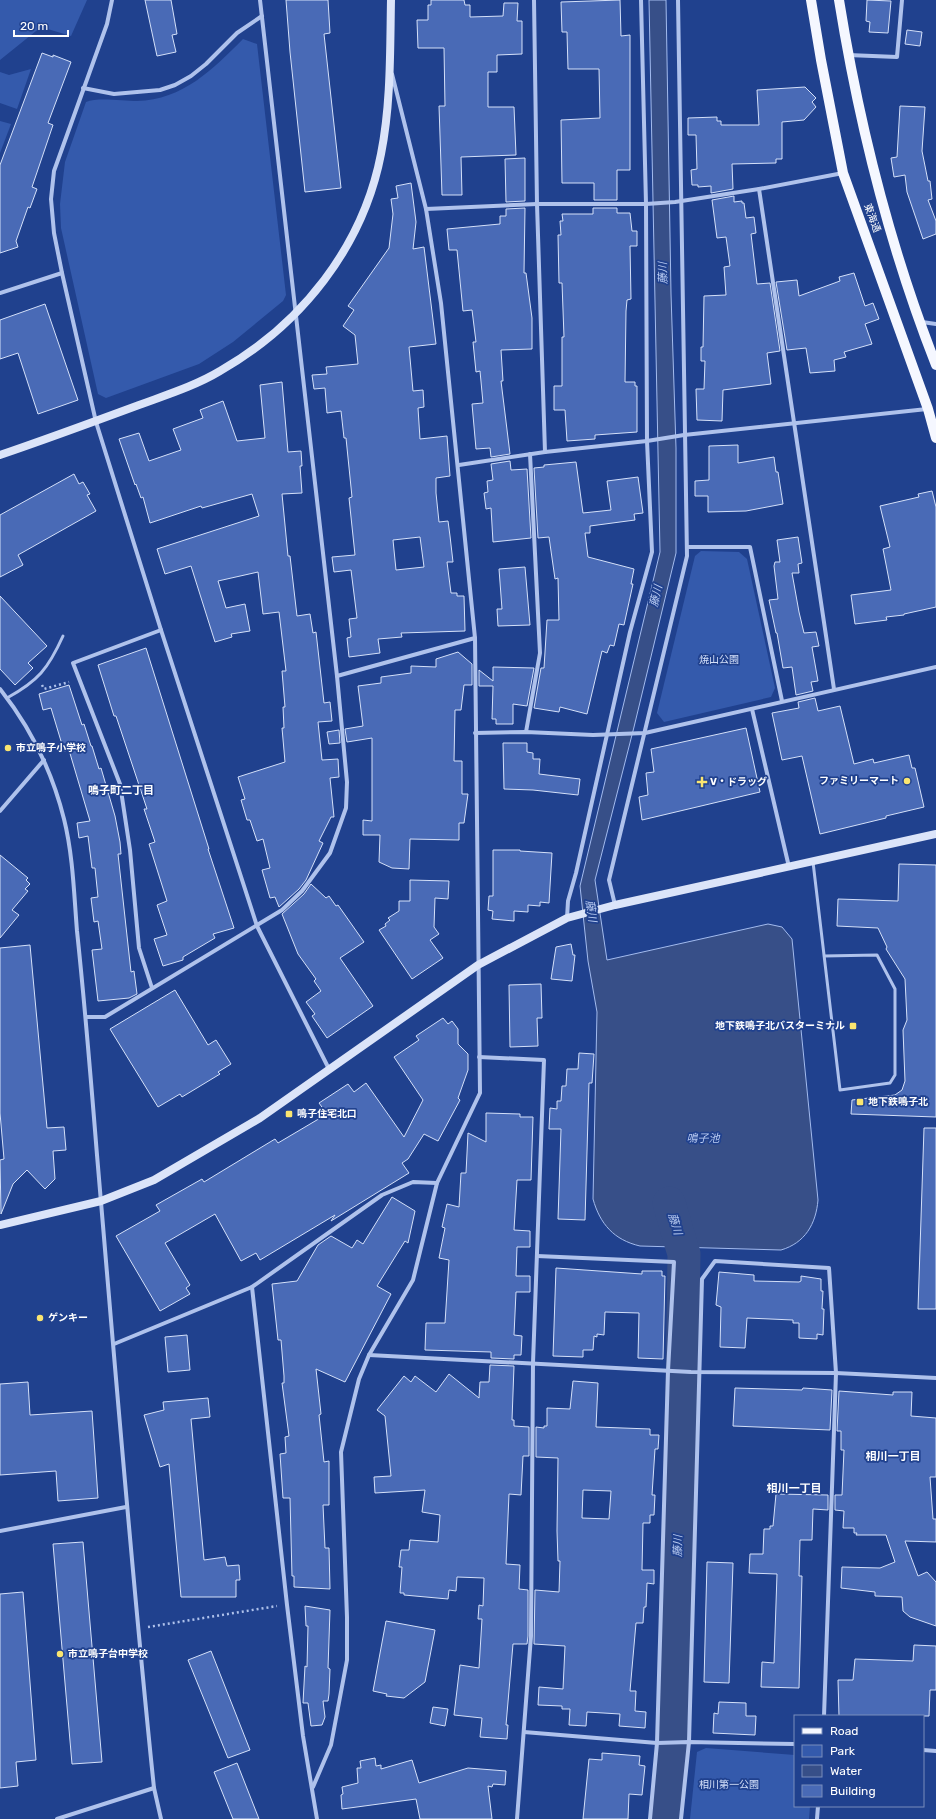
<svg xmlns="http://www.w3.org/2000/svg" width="936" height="1819" font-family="Rubik,'Noto Sans JP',sans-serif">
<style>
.green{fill:#345aac}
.water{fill:#374f88;stroke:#a3bbee}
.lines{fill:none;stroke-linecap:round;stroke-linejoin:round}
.river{stroke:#374f88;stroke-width:33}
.building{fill:#496ab6;stroke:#d4e0f9;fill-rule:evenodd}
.path{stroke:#afc2ec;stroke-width:2.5;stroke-dasharray:2 3;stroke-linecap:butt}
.lane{stroke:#afc2ec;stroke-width:3}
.street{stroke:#afc2ec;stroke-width:4}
.secondary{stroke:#dbe4f9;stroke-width:8}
.primary{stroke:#f5f7ff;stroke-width:10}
.poi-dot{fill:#fae570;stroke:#20418e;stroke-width:1.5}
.labels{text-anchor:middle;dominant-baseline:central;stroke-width:3.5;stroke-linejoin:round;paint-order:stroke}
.street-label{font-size:10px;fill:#fff;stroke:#20418e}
.park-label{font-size:10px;fill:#d4e0f9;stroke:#20418e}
.poi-label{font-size:10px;font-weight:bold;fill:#fff;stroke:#20418e;text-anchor:start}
.water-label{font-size:11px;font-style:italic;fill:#bbcdf3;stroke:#20418e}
.neighbourhood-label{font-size:11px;font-weight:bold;fill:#fff;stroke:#20418e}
</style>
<rect width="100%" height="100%" fill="#20418e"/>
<g class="green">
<path d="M0,0H87L71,36L41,27L0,60Z"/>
<path d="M243,39L257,44L286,295L283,301L233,342L199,364L106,398L98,394L61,228L60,204L65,162L86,102C98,97 122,101 137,101C183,100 213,69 243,39Z"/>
<path d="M31,69L17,109L0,103V72L9,75Z"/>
<path d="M0,121L11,124L0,153Z"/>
<path d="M701,551L739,552L747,559L775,688L771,697L664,722L657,713L695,556Z"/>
<path d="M706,1748L795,1755V1806H810L809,1819H690L697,1752Z"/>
</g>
<path class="water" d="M649,0H666L671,294L676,448V553L634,727L595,880L607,960L768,924L782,927L792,939L818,1200C816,1224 805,1243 781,1250L640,1246C614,1240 600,1224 593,1199L597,1012L588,961L580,886L660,552Z"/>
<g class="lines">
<path class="river" d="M666,1819L672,1752L674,1687L682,1387L684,1254L669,1203"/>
</g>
<g class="building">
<path d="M145,0H171L177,34L172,35L176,52L157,56Z"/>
<path d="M286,0H328L330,33L324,34L341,188L305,192L290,52Z"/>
<path d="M431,0H464L465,5H470V17L503,16L504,3H518L517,21H522V54L497,55V72H488V107H514L516,155L461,157L462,195H442L439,106H445L444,48H418L417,20H428V5H431Z"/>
<path d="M620,0L621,36L630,35V170H617V200H594V183H562L561,120L600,118L599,69H568L567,32H562L561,2Z"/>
<path d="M867,0L891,1L888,33L869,32L870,22L866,21Z"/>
<path d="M907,30L922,32L920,46L905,44Z"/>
<path d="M42,53L53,57V55L71,62L48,123L53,125L32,187L37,189L30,208L28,207L16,241L18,247L0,253V165Z"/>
<path d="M805,87L816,98L812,102L816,107L804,120L782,122V159H776V163L732,164L733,189L711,193V186L698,187V185H692L691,170L697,169L696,135H688V118L717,117V121H721V125H759L757,90Z"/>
<path d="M900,106L925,107L922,151L928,181H930L932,199L928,200L936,221V234L923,239L907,192L905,175L894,177L891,158L897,157Z"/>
<path d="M525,158V201L506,202L505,159Z"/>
<path d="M411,183L416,222L413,249L424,247L436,344L409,347L413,391L423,390L424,407L418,408L420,439L447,436L450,476L436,478V493L439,522L448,521L450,536L453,562H447L451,593H457V596H464L465,631L401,633L402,637L378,639L380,653L349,657L347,638L351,637L349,619L357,618L351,570L334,572L332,557L355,555L349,498L352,497L346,438H344L341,411L327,413L325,388L314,389L312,375L327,374L326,367L358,364L355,335L343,326L354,310L348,306L389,248L393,214L391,199L398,198L396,186ZM420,537L424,567L396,570L393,540Z"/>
<path d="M734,196V202L742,201V203H744L746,218L754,217L756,233L751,234L757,284L770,283L780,351L767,353L771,384L723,390L722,421L697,420L696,389H704L705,361H701V347H703L704,296L726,295L724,267L730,266L726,237L717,238L712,200Z"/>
<path d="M525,208L524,273H526L532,318V349L501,350L503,381H501L510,454L491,457L490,448L476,449L472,404L483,403L480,371L476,372L473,342H476L472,310L463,311L457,250H449L447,229L500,224V216H506V209Z"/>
<path d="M593,208H617V213H630L632,231H637V246H630L631,299L627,300L626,311L625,382H635V386H637V432L595,435V439L567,441L565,410H554V386H562V337H564L562,283H559L558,235H561L560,221H563L562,214H593Z"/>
<path d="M854,273L865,306L873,303L879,319L865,324L872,344L844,352L846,357L834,360L835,371L810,373L806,348L787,350L776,282L797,280L799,296L840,281L839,277Z"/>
<path d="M45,304L78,400L38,414L18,353L0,359V320Z"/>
<path d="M282,382L288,452L301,451L302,466H300L302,493L282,494L288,556H290L297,616L310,614L313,633L316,632L324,703L330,702L332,721L318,722L322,760L338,759L339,777L330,778L334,817H331L319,841L323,843L306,880L299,889L279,907L275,897L270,898L262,870L270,868L263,839L257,841L250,820H247L241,800L245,799L238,777L285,762L282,728H284L283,707H285L282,671H286L279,612L263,614L258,572L218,581L226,608L245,604L250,631L231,634L232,637L215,642L191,566L165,574L157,549L259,516L252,494L202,508L201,506L150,523L143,497L141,498L136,484L135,485L119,439L139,433L149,461L181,450L173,429L203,418L200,410L223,401L237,441L265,438L260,385Z"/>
<path d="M738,445V463L774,457L776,472H778L783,504L746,511L708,512V496H695V481L709,480V446Z"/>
<path d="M510,461L511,470L527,469L531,538L493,542L491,508L486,509L484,493L488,492L487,481L493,480L491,464Z"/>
<path d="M576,462L583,513L611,510L607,481L638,477L643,513L634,514L635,520L590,526V533H585L588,557L634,569L631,584H633L624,625L619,624L614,646L610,645L607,653L602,651L587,714L560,707L559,712L534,708L541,668H544L547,620H559L558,578L555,579L549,537L538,538L534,468L544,467V465Z"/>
<path d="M74,474L79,484L83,482L90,494L87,495L96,511L18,555L23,565L0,577V515Z"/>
<path d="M932,491L936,507V607L904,614V615L886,617L887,620L855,624L851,595L891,590L883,549L890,547L880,506L919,497L918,494Z"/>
<path d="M798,537L802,563L798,564L799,573H792L799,612L804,633L816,632L819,646L812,647L818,681L811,682L813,691L796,695L792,667L783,668L777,633H776L769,600L778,599L774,566L775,562H780L777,540Z"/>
<path d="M525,567L530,625L498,626L497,609H502L499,569Z"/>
<path d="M0,596L47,646L28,663L33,668L15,685L0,669Z"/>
<path d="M146,648L209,849H208L234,928L213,934L215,938L183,957V960L163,966L154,939L167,935L157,905L167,901L149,844L155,842L144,809H147L116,716H114L98,665Z"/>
<path d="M458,652L472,664V685H464L461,710H455L454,761H462V794H468L464,823H459V840L410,839L409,869L392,868L379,862L380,835H363V820L372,821V738L347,742L345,729L363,726L358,686L381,683V677L411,673V666L436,667V659Z"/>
<path d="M493,667L534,668L527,706L513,704V724H496V719H492L493,686H479V670L493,681Z"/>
<path d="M69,685L82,725L84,724L91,746H92L99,769L101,768L115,816L120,842L121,854H118L131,972L134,971L137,994L129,998L98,1001L92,950L102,949L98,921L94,922L91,898L98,897L95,868H92L88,836L79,838L77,823L90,821L69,750L64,751L51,708L43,710L39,694Z"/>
<path d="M815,698L818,711L840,706L854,764L873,759L874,763L909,755L912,768H915L924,807L886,816V818L820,834L802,756L782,760L772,713L799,708L798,702Z"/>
<path d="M746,728L760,792L642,820L639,797L648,795L646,773L654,772L651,749Z"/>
<path d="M339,730L340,743L329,744L327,732Z"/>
<path d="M503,743H527V752L533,753V759H540L539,774L580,779L578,795L533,790L504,789Z"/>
<path d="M493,850H520V851L552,853L549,903L540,902V906L528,905V912L514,911V921L492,919L493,911L488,910L489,896H493Z"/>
<path d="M0,855L28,878L26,880L30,884L25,889L28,891L12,910L19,915L0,938Z"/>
<path d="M899,864L936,865V1117L851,1114L852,1100L895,1095L902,1090L905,1081L903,1030L907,1020L905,979L886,949L887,947L878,928L837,926L838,899L898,901Z"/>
<path d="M410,880L449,881L448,899L435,898L434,927L439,934L430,940L443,958L412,979L379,930L386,926L385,924L390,920L388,918L399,911V901H410Z"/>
<path d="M311,884L326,898L329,896L336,906L338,905L364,942L340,958L373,1006L327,1038L312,1016L315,1014L306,1002L321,991L314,981L316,979L298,954L282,914L304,894Z"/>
<path d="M571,944L573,955H575L572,981L551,979L556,947Z"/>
<path d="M30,945L47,1128L64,1127L66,1150L53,1151L55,1179L45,1189L27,1170L13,1184L1,1214L0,1160L4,1159L0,1113V948Z"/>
<path d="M541,984L542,1018H537L538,1046L510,1047L509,985Z"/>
<path d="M175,990L208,1045L216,1040L231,1064L218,1072L220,1074L182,1097L180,1094L158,1107L110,1029Z"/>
<path d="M443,1018L448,1024L452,1021L458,1029V1044L468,1054V1070L458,1098L460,1100L438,1141L424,1134L408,1159L402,1163L409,1173L331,1221L335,1215L260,1260L256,1253L241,1261L215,1214L165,1243L190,1285L186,1288L190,1294L160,1311L116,1236L160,1211L156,1205L202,1179L204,1182L275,1139L278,1143L327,1114L319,1103L348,1084L354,1092L366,1083L404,1137L423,1100L394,1057L419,1040L416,1036Z"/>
<path d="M579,1053L594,1054L592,1083H589L585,1220L558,1219L561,1129H549L550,1108L557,1109V1101H561L562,1086H566L567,1069H578Z"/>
<path d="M486,1113L520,1114V1117H533L531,1180H517L514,1230L530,1231V1247H517L516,1276H530V1292H516L514,1335L522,1336L521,1355H514V1359L491,1358V1352L425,1350L426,1323H445L449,1260L439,1258L445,1228L442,1227L447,1204L459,1207L461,1173H466L468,1133L486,1142Z"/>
<path d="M924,1128H936V1309H918Z"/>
<path d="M392,1197L415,1211L408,1243L405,1241L377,1286L391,1294L345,1382L316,1369L321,1414L319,1415L324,1462L329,1461V1505H323L325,1548H329L330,1589L294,1587V1576H292L290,1498H283L280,1454L286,1453L285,1437L289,1436L282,1383H284V1376L281,1340H278L272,1284L297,1281L318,1245L331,1236L352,1248L357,1240L363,1244Z"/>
<path d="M556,1268L642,1274V1271H662V1276H665L663,1359L638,1358L639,1313L605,1312L604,1335L597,1334V1337L594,1336L593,1350H583V1357L553,1356Z"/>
<path d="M719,1272L754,1275V1281L799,1282L801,1281V1276L821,1279V1291H823L822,1309H824L823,1335L817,1334V1339L799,1338V1323H793V1320L747,1318L745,1348L720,1347L721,1307L716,1305Z"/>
<path d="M187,1335L190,1370L168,1372L165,1337Z"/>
<path d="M490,1365L514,1366L512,1420H514V1426L529,1427V1456H523L521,1495L509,1494L506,1564L520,1565L519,1589L528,1590V1636L527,1644H513L506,1725H508L507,1739L480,1737L482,1718L454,1715L460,1665L479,1668L482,1619H478L479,1605L483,1606L484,1578L457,1577L456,1591L449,1590L448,1599L404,1595V1593H400L402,1567H399L401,1550H409L410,1540L438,1542L440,1515L422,1512L425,1490L375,1493L374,1477L391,1476L385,1416L377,1410L404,1376L411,1382L415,1376L436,1392L449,1374L479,1398L480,1382H489Z"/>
<path d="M573,1381L598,1383L596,1427L650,1429V1435H659L658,1449H655L652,1495H655L654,1515H650V1523H643L642,1570H654V1584L647,1583L646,1607H644L643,1623H636L630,1691H636L635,1711L646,1712L645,1728L619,1726L620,1714L587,1712L586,1726L569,1725L570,1709H562V1706L538,1705L539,1687L563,1689L565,1646L534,1644L535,1590L559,1592L560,1561H558L557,1531L558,1458L536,1457V1427L544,1428V1426H547V1408L570,1409ZM583,1490L611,1491L609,1519L582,1518Z"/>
<path d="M28,1382L30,1415L92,1411L98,1498L58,1501L56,1471L0,1475V1384Z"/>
<path d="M735,1388L802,1390L803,1388L832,1390L830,1430L733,1426Z"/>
<path d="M839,1391L893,1395V1392H912L911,1416L936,1418V1477H930L933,1519H936V1542L905,1541L918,1576L927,1572L936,1582V1626L910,1617L903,1611L902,1597L875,1596V1592L841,1588L842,1567L880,1568L895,1562L886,1535H856L857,1533H854V1528H843L844,1511L835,1510V1495H842L844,1450H841V1431H837Z"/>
<path d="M208,1398L210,1417L191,1419L204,1560L225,1557L227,1566L239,1565L240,1580H236V1597H181L169,1464L160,1467L144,1415L164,1410L163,1402Z"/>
<path d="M776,1494L828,1495V1510L813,1509L812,1540H800L799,1576H802L799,1688L761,1687L762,1662L774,1663L777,1574L749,1573L750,1554H763L764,1529H770V1526H773Z"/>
<path d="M83,1542L102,1762L72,1764L53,1544Z"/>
<path d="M707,1562L733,1563L729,1683L704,1682Z"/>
<path d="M23,1592L36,1760L16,1762L18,1786L0,1788V1594Z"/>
<path d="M305,1606L330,1610L328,1668L330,1669L329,1694L328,1701H323L325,1717L322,1725L311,1726L308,1703H303L305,1666L307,1667L308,1626H306Z"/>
<path d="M386,1621L435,1630L425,1682L404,1698L386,1696L387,1694L373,1691Z"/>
<path d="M914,1645L936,1646V1690H930L929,1716H839L838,1680H853L855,1659L913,1661Z"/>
<path d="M211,1651L250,1750L228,1758L188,1660Z"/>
<path d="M719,1702L746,1703V1716H756L755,1735L713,1733L714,1713L718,1714Z"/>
<path d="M433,1707L448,1709L445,1726L430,1723Z"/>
<path d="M602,1753L640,1756L639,1765L645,1766L642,1795L629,1794L628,1819H583L589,1759L602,1760Z"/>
<path d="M375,1758L376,1766L381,1765V1769L412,1760L419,1783L468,1768L506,1771L505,1785L493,1784L492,1787L488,1786L492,1819H420L416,1799L342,1809L341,1795L343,1794L342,1787L358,1783L357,1768H361L360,1761Z"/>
<path d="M237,1763L259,1819H233L214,1772Z"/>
</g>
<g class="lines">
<g class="path">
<path d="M42,685L44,689L69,682"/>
<path d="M148,1627L277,1606"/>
</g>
<g class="lane">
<path d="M7,698C38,681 48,669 63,636"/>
<path d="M813,862L840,1090L890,1083L895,1075V989L877,955L824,956"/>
</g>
<g class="street">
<path d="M112,0L107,24L54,171L51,199L54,233L62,273L96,422L161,630L257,926L329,1069"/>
<path d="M534,0L537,204L545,452"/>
<path d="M848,55L897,57L902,0"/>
<path d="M83,88L114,94L160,90L175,85L191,76L206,64L237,33L262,16"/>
<path d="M759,189L834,689"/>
<path d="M426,209L537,204H646L675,202L759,189L843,173"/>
<path d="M0,293L62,273"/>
<path d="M922,322L936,324"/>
<path d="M459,465L545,452L647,441L684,435L927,409"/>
<path d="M687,547H750L782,701"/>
<path d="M337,676L475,638"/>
<path d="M0,689C31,728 52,771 64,819C73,855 74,894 77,931C85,1006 91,1080 97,1155C115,1366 132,1578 154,1788L161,1819"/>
<path d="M752,709L789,867"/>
<path d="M526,732L540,653L530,454"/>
<path d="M475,733L526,732L593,735L645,733L936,667"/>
<path d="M0,811L44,760"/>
<path d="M615,905L609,880L687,556L678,0"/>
<path d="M567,918L568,901L576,873L630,632L652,552L647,441L646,204L641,0"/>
<path d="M152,988L139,948L130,850L120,784L73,663L161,630"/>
<path d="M86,1017H105L282,910L302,891L330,853L346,808L347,782L337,676L260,0"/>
<path d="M479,1057L544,1060L533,1363L531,1636L517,1819"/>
<path d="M537,1256L674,1262L668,1371L657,1743L650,1819"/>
<path d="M252,1287L287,1605L303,1736L317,1819"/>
<path d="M114,1344L252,1287L382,1195L413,1182L437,1183"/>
<path d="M369,1355L691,1372L836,1373L936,1378"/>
<path d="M0,1531L126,1507"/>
<path d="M524,1732L657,1743L689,1742L795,1744"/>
<path d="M923,1750L936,1751"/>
<path d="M313,1787L331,1745L347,1660V1617L341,1452L359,1379L369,1355L413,1280L437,1183L480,1093L475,638L441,303L426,209L392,74"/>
<path d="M57,1819L154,1788"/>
<path d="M681,1819L689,1742L702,1279L715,1261L829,1268L836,1373L824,1716"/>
<path d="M817,1819L818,1806"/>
</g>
<g class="secondary">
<path d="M0,455C47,439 93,422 139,405C166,395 195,386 220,371C301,325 363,247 381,154C391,104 390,51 391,0"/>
<path d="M0,1225L101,1201L154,1180L260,1118L478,965L567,918L615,905L936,834"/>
</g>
<g class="primary">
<path d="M811,0L821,60L843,173L928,409L936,438"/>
<path d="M839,0C859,124 890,248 936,365"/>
</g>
</g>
<g class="poi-dot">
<circle cx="8" cy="748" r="4"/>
<circle cx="907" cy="781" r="4"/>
<path d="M700 776h4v4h4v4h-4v4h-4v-4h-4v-4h4z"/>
<rect x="849" y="1022" width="8" height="8" rx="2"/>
<rect x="856" y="1098" width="8" height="8" rx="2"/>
<rect x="285" y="1110" width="8" height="8" rx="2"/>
<circle cx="40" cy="1318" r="4"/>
<circle cx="60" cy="1654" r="4"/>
</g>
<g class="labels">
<g class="street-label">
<text transform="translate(872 218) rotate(70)">東海通</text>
</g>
<g class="park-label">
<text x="719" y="660">焼山公園</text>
<text x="729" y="1785">相川第一公園</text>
</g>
<g class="poi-label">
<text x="16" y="748">市立鳴子小学校</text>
<text x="899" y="781" text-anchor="end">ファミリーマート</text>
<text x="710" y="782">V・ドラッグ</text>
<text x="845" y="1026" text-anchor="end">地下鉄鳴子北バスターミナル</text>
<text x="868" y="1102">地下鉄鳴子北</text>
<text x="297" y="1114">鳴子住宅北口</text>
<text x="48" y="1318">ゲンキー</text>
<text x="68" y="1654">市立鳴子台中学校</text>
</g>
<g class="water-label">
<text transform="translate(663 273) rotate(-91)">藤川</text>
<text transform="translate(656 596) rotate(-77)">藤川</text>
<text transform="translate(591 911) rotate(82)">藤川</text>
<text x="703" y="1138">鳴子池</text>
<text transform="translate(675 1224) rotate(74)">藤川</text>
<text transform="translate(678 1546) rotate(-89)">藤川</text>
</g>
<g class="neighbourhood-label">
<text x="121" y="790">鳴子町二丁目</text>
<text x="893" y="1456">相川一丁目</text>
<text x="794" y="1488">相川一丁目</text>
</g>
</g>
<rect x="794" y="1715" width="130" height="92" fill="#20418e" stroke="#798dbb"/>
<rect x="802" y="1728" width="20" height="6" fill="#f5f7ff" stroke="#798dbb"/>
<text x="830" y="1735" font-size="12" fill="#ffffff">Road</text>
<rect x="802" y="1745" width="20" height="12" fill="#345aac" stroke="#798dbb"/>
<text x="830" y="1755" font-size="12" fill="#ffffff">Park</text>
<rect x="802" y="1765" width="20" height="12" fill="#374f88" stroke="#798dbb"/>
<text x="830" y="1775" font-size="12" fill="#ffffff">Water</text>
<rect x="802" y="1785" width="20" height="12" fill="#496ab6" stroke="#798dbb"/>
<text x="830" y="1795" font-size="12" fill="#ffffff">Building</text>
<path d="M14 30v6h54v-6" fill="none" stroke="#ffffff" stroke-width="2"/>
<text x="20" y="30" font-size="12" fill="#ffffff" stroke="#20418e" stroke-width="3" paint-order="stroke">20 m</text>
</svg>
